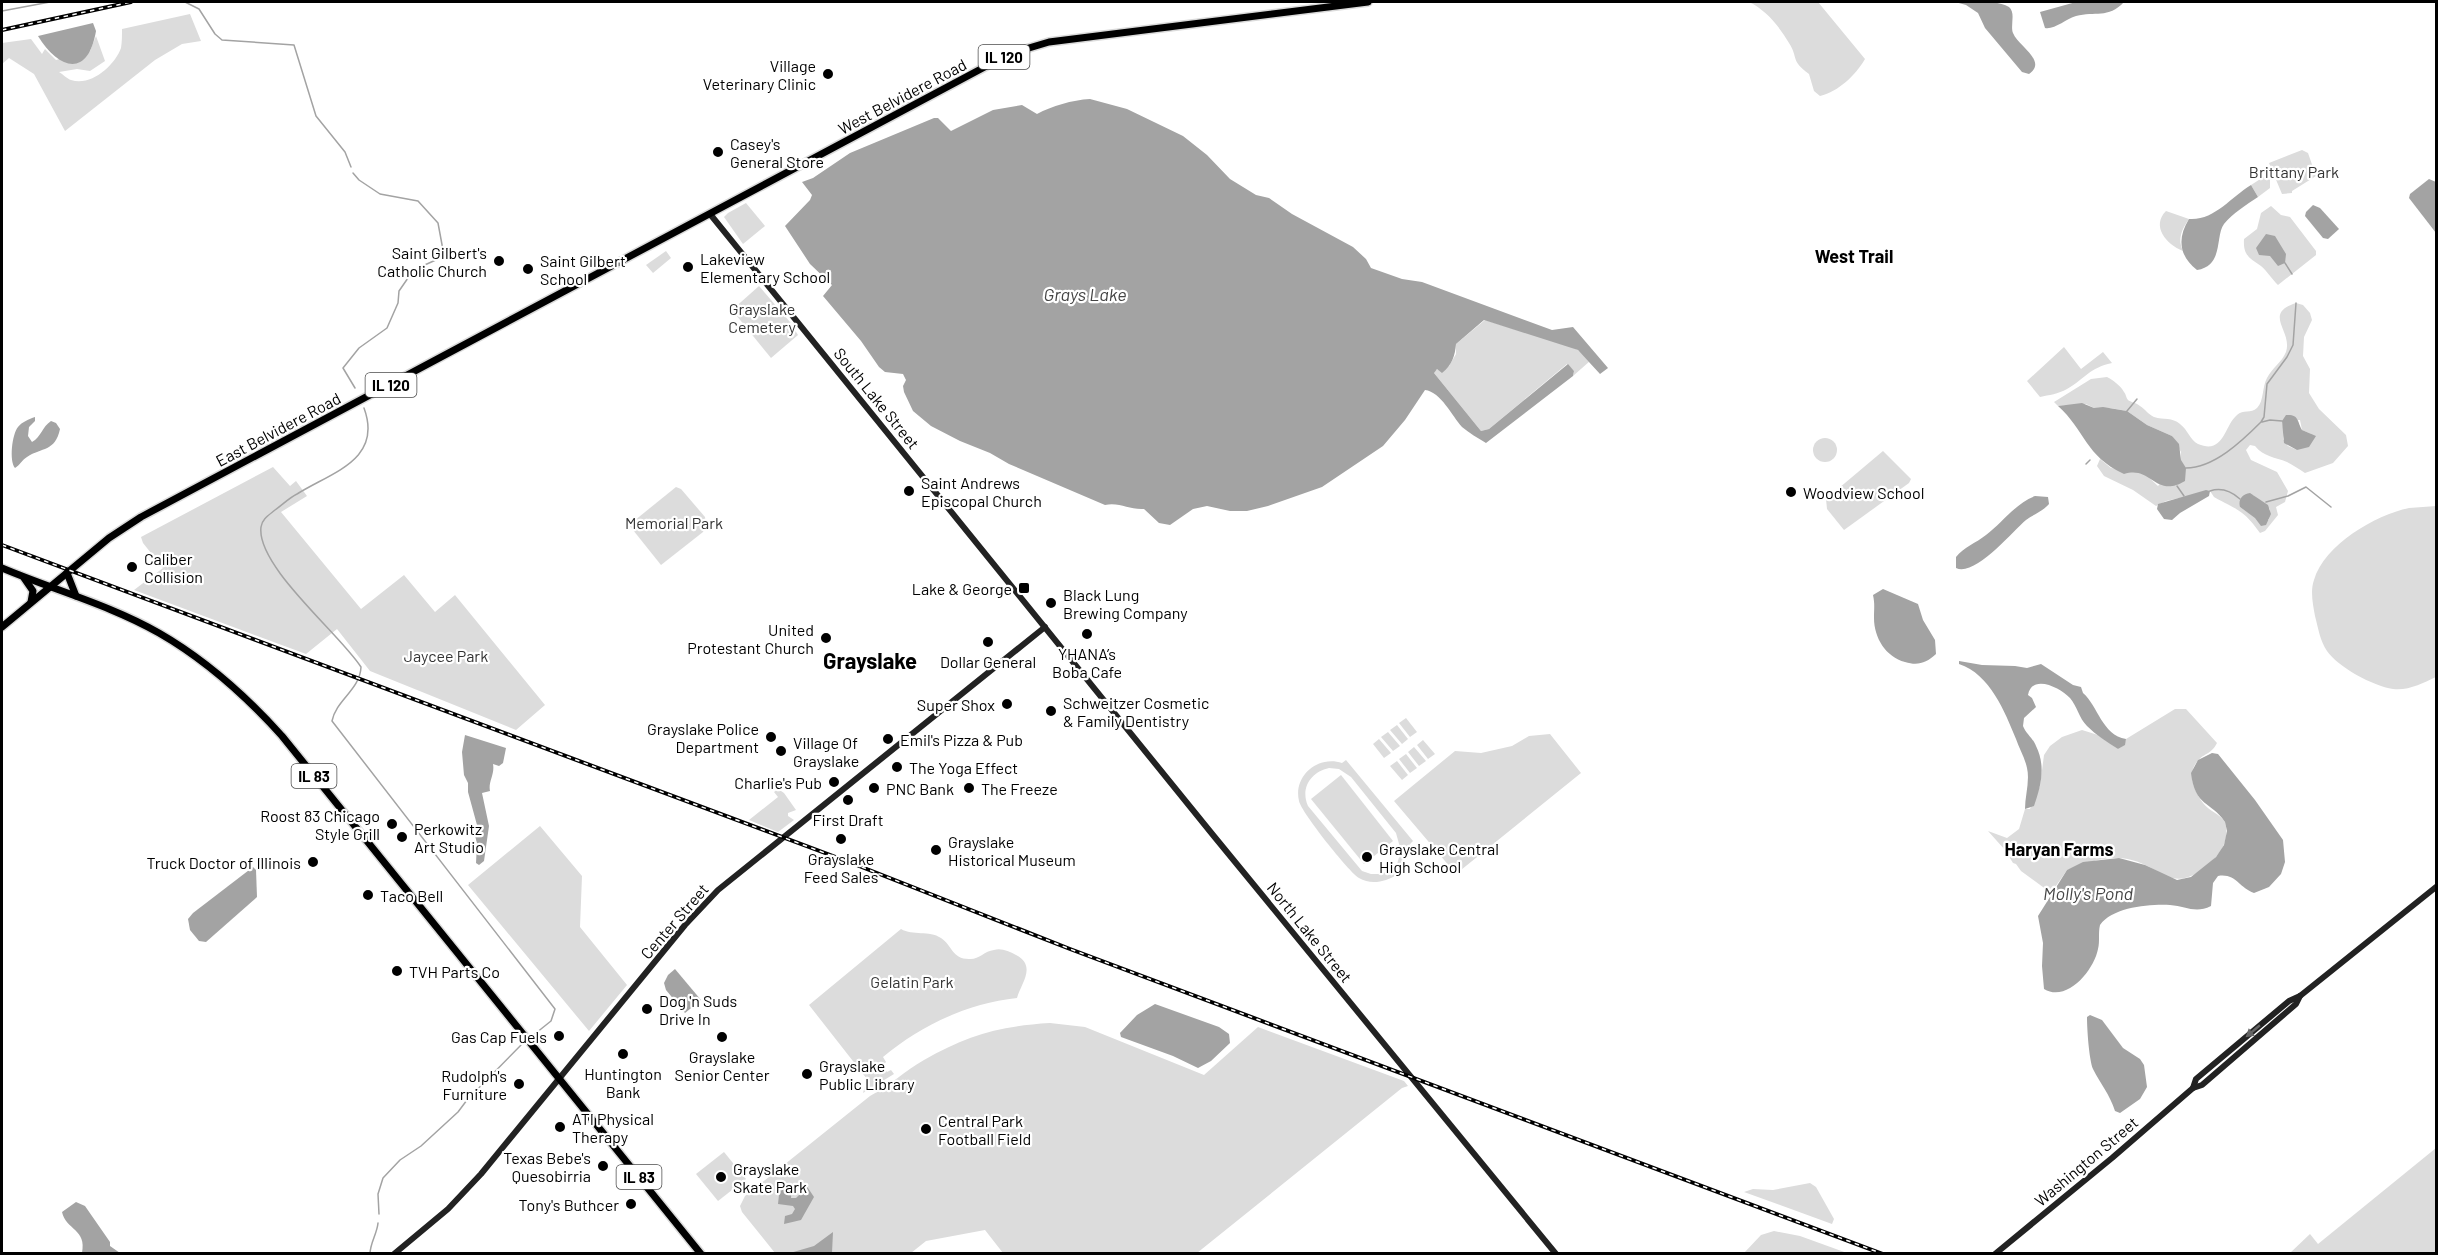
<svg xmlns="http://www.w3.org/2000/svg" width="2438" height="1255" font-family="Barlow,sans-serif">
<style>
.green{fill:#dcdcdc;fill-rule:evenodd}
.water{fill:#a3a3a3}
.lines{fill:none;stroke-linecap:round;stroke-linejoin:round}
.stream{stroke:#a3a3a3;stroke-width:1.5}
.primary-casing{stroke:#dbdbdb;stroke-width:10}
.secondary{stroke:#222;stroke-width:6}
.primary{stroke:#000;stroke-width:7}
.rail-casing{stroke:#000;stroke-width:4}
.rail{stroke:#fff;stroke-width:1.5;stroke-dasharray:4.5;stroke-linecap:butt}
.oneway{fill:#646464}
.poi-dot{fill:#000;stroke:#fff;stroke-width:2}
.labels{text-anchor:middle;dominant-baseline:central;stroke-width:4.5;stroke-linejoin:round;paint-order:stroke}
.shield{fill:#fff;stroke:#4c4c4c;stroke-width:1.5}
.shield-label{font-size:15px;font-weight:bold;fill:#000}
.poi-label{font-size:16px;fill:#000;stroke:#fff;text-anchor:start}
.street-label{font-size:16px;fill:#000;stroke:#fff}
.park-label{font-size:16px;fill:#333;stroke:#fff}
.neighbourhood-label{font-size:18px;font-weight:bold;fill:#000;stroke:#fff}
.water-label{font-size:18px;font-style:italic;fill:#444;stroke:#fff}
.district-label{font-size:22px;font-weight:bold;fill:#000;stroke:#fff}
</style>
<rect width="100%" height="100%" fill="#fff"/>
<g class="green">
<path d="M1749,2H1818L1865,59C1855,76 1839,91 1820,96L1814,91L1809,74C1790,60 1799,59 1789,43C1779,26 1766,10 1749,2Z"/>
<path d="M190,14L201,41L182,44L155,60L65,131L34,74L9,58L2,64V43L31,39L42,54L45,49L56,60L90,51L96,36L105,61L90,71L77,69L59,72C63,74 67,79 71,80C91,87 115,65 121,48C122,42 122,35 122,29Z"/>
<path d="M2302,150L2308,153L2316,176L2292,191V193L2282,194L2269,163Z"/>
<path d="M2265,176L2270,180V188L2258,197L2251,185Z"/>
<path d="M746,203L765,226L743,244L724,217L728,213Z"/>
<path d="M2271,206L2281,215L2290,217L2316,251V255L2278,285C2272,279 2267,271 2261,266C2249,258 2243,255 2244,239L2257,229L2261,213Z"/>
<path d="M2166,211L2189,219C2182,229 2177,239 2183,251C2166,244 2151,226 2166,211Z"/>
<path d="M666,251L671,258L653,273L646,265Z"/>
<path d="M759,286L790,322L798,335L771,358L732,310Z"/>
<path d="M2296,303L2303,305L2310,313L2312,320L2304,337L2303,356L2310,369L2309,393L2319,409L2346,435L2348,446L2333,463L2305,473C2299,469 2293,465 2287,462C2275,457 2264,457 2255,446L2250,445L2246,450L2251,460L2277,472L2288,491L2285,502L2276,507L2278,515L2265,531L2260,533C2243,509 2237,510 2214,497L2210,491L2166,501L2156,506L2133,490L2104,476L2097,466L2100,459L2111,468L2144,473L2158,486L2181,460V452L2172,436L2147,425L2127,411L2110,408H2094L2086,404L2058,406L2054,402L2091,379L2107,377C2113,380 2121,386 2124,392C2126,394 2126,398 2128,400C2130,402 2137,403 2140,406C2145,409 2149,415 2154,417C2164,420 2172,417 2180,424C2188,430 2190,440 2198,444C2224,455 2224,426 2237,415C2243,409 2251,414 2257,408C2264,401 2262,387 2267,378C2272,368 2282,362 2286,352C2293,331 2262,314 2296,303ZM2300,420L2302,430L2311,434L2297,450L2288,446L2283,439L2284,433L2282,421ZM2253,495L2270,509L2269,520L2256,518L2240,507Z"/>
<path d="M1485,320L1569,346L1578,350L1590,361L1573,376L1574,371L1567,364L1489,429L1481,431L1434,373L1435,370L1449,366L1456,354V344Z"/>
<path d="M2064,347L2081,369L2103,352L2112,363C2089,368 2086,378 2067,389C2058,394 2049,395 2040,397L2027,381Z"/>
<circle cx="1825" cy="450" r="12"/>
<path d="M1883,451L1911,479L1909,483L1844,530L1827,509L1826,499Z"/>
<path d="M273,467L290,486L296,481L307,496L281,512L361,609L404,575L435,612L455,595L545,705L516,730L370,671L337,629L306,654L134,590L163,568L143,543L141,537Z"/>
<path d="M676,487L681,489L705,517L706,525L703,532L661,565L629,525Z"/>
<path d="M2436,506V677C2423,683 2408,691 2393,689C2373,686 2338,667 2327,651C2320,641 2318,627 2315,616C2313,605 2310,591 2314,580C2324,545 2375,515 2409,508C2418,507 2428,507 2436,506Z"/>
<path d="M2175,709H2186L2217,743C2211,755 2203,753 2196,763C2187,775 2195,792 2203,803C2209,811 2220,814 2225,822C2229,837 2224,849 2213,860C2168,903 2163,859 2117,858C2100,857 2082,865 2067,870L2051,893L2021,871L2016,864L2013,863L2005,850L1988,831L2007,838L2019,829L2025,809H2030L2040,786L2044,755L2050,746L2062,737L2082,730L2098,735L2118,749L2124,745L2126,739Z"/>
<path d="M1406,718L1417,732L1410,737L1399,723Z"/>
<path d="M1397,725L1408,739L1402,744L1390,730Z"/>
<path d="M1388,732L1400,746L1393,751L1381,737Z"/>
<path d="M1550,734L1581,773L1456,874L1394,801L1455,751L1481,753L1512,746L1529,736Z"/>
<path d="M1379,739L1391,753L1384,758L1373,744Z"/>
<path d="M1423,740L1435,754L1428,759L1417,745Z"/>
<path d="M1414,747L1426,761L1419,766L1408,752Z"/>
<path d="M1406,754L1417,768L1410,773L1399,759Z"/>
<path d="M1346,760L1413,841C1401,851 1412,872 1386,880C1377,883 1367,883 1359,878C1349,872 1301,812 1299,801C1293,776 1318,755 1342,763ZM1329,768L1339,769L1351,777L1396,833L1401,851L1397,864L1390,871L1380,874H1371L1362,871L1308,806C1300,788 1311,772 1329,768Z"/>
<path d="M1397,761L1408,775L1402,780L1390,766Z"/>
<path d="M1341,775L1393,841L1364,864L1311,799Z"/>
<path d="M778,789L784,793L796,810L788,813V816L794,820L778,832L749,820L778,797L774,792Z"/>
<path d="M540,826L582,876L580,927L627,985L589,1031L468,885Z"/>
<path d="M901,929C913,936 929,930 941,938C952,945 952,959 969,959C979,960 984,951 994,950C1001,948 1009,951 1016,955C1037,966 1021,983 1017,998C968,1003 920,1026 883,1057L886,1062L882,1066L887,1072L891,1070L894,1074L863,1093L867,1079L809,1005Z"/>
<path d="M1050,1023L1085,1027L1204,1075L1258,1027L1404,1081L1408,1086L1402,1088L1197,1253H1003L985,1230L926,1241L911,1253H775L742,1212L740,1206L745,1196L870,1096C889,1086 905,1071 924,1060C967,1035 1000,1026 1050,1023Z"/>
<path d="M2436,1148V1253H2290L2310,1234L2318,1244Z"/>
<path d="M724,1152L746,1179L718,1201L696,1174Z"/>
<path d="M1810,1183L1816,1187L1834,1219L1832,1224L1744,1192L1753,1189L1773,1190Z"/>
<path d="M1774,1231L1800,1236L1847,1253H1744L1761,1235Z"/>
</g>
<g class="water">
<path d="M1955,2C1969,0 1996,0 2009,7C2016,13 2010,25 2013,33C2018,46 2048,61 2029,74L2022,72L1985,28L1978,13L1966,5Z"/>
<path d="M2076,2H2124C2108,19 2095,11 2076,16C2066,19 2054,30 2045,28L2040,12Z"/>
<path d="M93,23L96,31C88,78 59,70 38,36Z"/>
<path d="M1090,99L1127,109L1183,136L1207,155L1230,179L1256,195L1269,198L1292,214L1353,247L1366,259L1371,268L1402,279L1422,282L1552,330L1573,327L1608,368L1600,374L1578,350L1484,320L1456,344C1455,356 1452,365 1442,373L1437,369L1434,373L1481,431L1489,429L1568,364L1574,371L1573,376L1486,443C1478,438 1469,433 1462,427C1452,416 1441,392 1425,390L1405,420L1383,446L1322,487L1268,506L1247,511H1230L1207,506L1193,509L1170,525L1159,523L1144,509C1129,510 1120,502 1105,505L1009,464L990,453L960,441L931,426L913,411L904,392L903,386L906,380L903,374L885,372L879,367L861,341L823,296L832,285L810,264L785,226L810,200L812,195L802,182L813,178L850,153L934,118H938L951,131L993,110L1022,105L1037,114C1052,106 1072,100 1090,99Z"/>
<path d="M2429,179L2436,182V233L2409,198L2410,194Z"/>
<path d="M2251,185L2258,197C2246,205 2233,213 2224,224C2215,236 2224,266 2197,270C2179,256 2177,238 2189,219C2214,221 2231,197 2251,185Z"/>
<path d="M2313,205L2320,208L2339,229L2328,239L2323,238L2305,216L2306,212Z"/>
<path d="M2266,234L2275,236L2286,254L2285,263L2278,266L2270,256L2259,255L2256,248Z"/>
<path d="M2082,403L2094,408L2103,407L2127,411L2147,425L2172,436L2179,444L2181,460L2186,468L2185,481C2155,499 2152,465 2124,474C2085,456 2085,430 2058,406Z"/>
<path d="M2286,415C2299,414 2297,421 2302,430L2316,436L2309,447L2297,450L2284,443L2282,421Z"/>
<path d="M35,417V421L29,427L28,436L32,442C41,437 42,427 51,421L56,423L60,429C55,452 42,447 27,457C22,460 20,465 15,468C9,461 12,434 18,427C22,422 29,419 35,417Z"/>
<path d="M2206,490L2210,491L2209,496L2180,513L2172,520L2164,519L2157,509L2158,504Z"/>
<path d="M2250,493L2268,505L2271,514L2266,525L2261,526L2255,518L2240,507C2238,500 2242,494 2250,493Z"/>
<path d="M2035,496L2048,497L2049,504C2042,512 2034,514 2026,520C2012,532 1975,577 1956,568V557C1964,547 1976,543 1986,535C2002,523 2016,503 2035,496Z"/>
<path d="M1883,589L1918,604L1923,620L1935,640L1936,654C1926,663 1918,666 1905,662C1886,657 1874,638 1874,618C1874,609 1875,604 1873,595Z"/>
<path d="M1959,661L1982,665L2015,666L2027,668L2041,664L2073,685L2081,687L2083,693C2098,706 2102,735 2126,739L2125,745L2118,749C2107,742 2096,735 2087,726C2079,718 2077,706 2070,698C2061,688 2032,673 2028,695L2032,698L2036,707L2024,718L2023,726C2026,734 2033,738 2036,746C2046,766 2041,786 2034,806L2025,809C2025,796 2030,781 2027,768C2025,758 2019,748 2016,739C2005,712 1990,674 1959,664Z"/>
<path d="M465,735L506,748L503,763L499,766L493,764C495,774 488,782 490,791L482,793L489,826L484,861L479,865L476,863L477,844L475,835L477,825L468,792V783L464,775L462,752Z"/>
<path d="M2212,753L2218,754L2255,800L2283,840L2285,862L2281,874L2269,887L2254,893C2239,888 2236,873 2218,876L2213,883L2211,906C2195,914 2186,906 2170,905C2149,904 2113,907 2100,925C2098,933 2100,941 2098,949C2094,970 2067,1003 2044,989L2042,966L2043,943L2038,916L2067,870L2083,862L2119,858L2145,865L2177,880L2191,877L2216,857L2224,845L2227,831L2225,822C2211,801 2195,807 2191,773L2198,760Z"/>
<path d="M253,867L256,870L257,897L206,942L199,941L190,930L188,919L193,913Z"/>
<path d="M675,969L701,1000L685,1013L666,990L664,983L668,975Z"/>
<path d="M1155,1004L1219,1027L1229,1034L1230,1043L1211,1061L1198,1068L1173,1056L1121,1037L1120,1033L1137,1015Z"/>
<path d="M2090,1015L2102,1020L2123,1048L2140,1059L2144,1065L2147,1087L2140,1099L2120,1113L2115,1111C2110,1095 2100,1083 2093,1069C2089,1059 2087,1029 2087,1017Z"/>
<path d="M801,1183L804,1186L806,1185L814,1197L801,1220L784,1224L785,1216L792,1214L795,1209L793,1206L778,1204L780,1186L792,1187L791,1198H796L800,1194H799L796,1187Z"/>
<path d="M76,1202L85,1206L110,1242V1246L120,1253H82C87,1229 66,1230 62,1212Z"/>
<path d="M833,1232L832,1253H790L814,1246Z"/>
</g>
<g class="lines">
<g class="stream">
<path d="M185,2L199,9L215,34L222,40L294,45L316,116L345,152L351,167"/>
<path d="M2,11L50,2"/>
<path d="M353,173L359,180L380,194L418,201L438,223L443,250L438,259L418,268L408,278L399,291L398,303L387,328L359,348L343,368L355,388"/>
<path d="M2285,263L2292,274"/>
<path d="M364,408C383,460 332,472 297,494C289,498 282,505 275,510C269,515 262,519 261,527C256,566 340,634 361,667C360,690 336,700 332,721L555,1009L551,1021L531,1037"/>
<path d="M2127,411L2137,399"/>
<path d="M2262,422L2270,420L2282,421"/>
<path d="M2086,464L2090,460"/>
<path d="M2186,468C2214,468 2242,441 2261,422L2264,417L2267,384L2287,357L2293,345L2296,303"/>
<path d="M2177,486L2184,496"/>
<path d="M2210,491C2222,487 2231,491 2240,499"/>
<path d="M2266,502L2288,496L2306,487L2331,507"/>
<path d="M379,1214L378,1194L383,1178L400,1160L421,1146L458,1112L467,1100L524,1042"/>
<path d="M370,1254C370,1243 377,1234 378,1223"/>
</g>
<defs>
<g id="primary">
<path d="M2,568C54,590 110,605 159,633C206,660 246,696 282,736L701,1254"/>
<path d="M67,573L76,596"/>
<path d="M24,578L33,591L31,602"/>
<path d="M2,627L109,538L141,517L1009,54L1049,42L1368,2"/>
</g>
</defs>
<use href="#primary" class="primary-casing"/>
<g class="secondary">
<path d="M710,214L1213,835L1556,1254"/>
<path d="M2193,1088L2196,1079L2289,1001L2300,996L2436,887"/>
<path d="M394,1254L448,1209L481,1174L685,925L718,890L1045,627"/>
<path d="M1995,1254L2112,1158L2193,1088L2202,1085L2296,1004L2300,996"/>
</g>
<use href="#primary" class="primary"/>
<defs>
<g id="rail">
<path d="M2,30L131,2"/>
<path d="M2,545L849,862L1070,949L1883,1254"/>
</g>
</defs>
<use href="#rail" class="rail-casing"/>
<use href="#rail" class="rail"/>
</g>
<defs><path id="oneway-solid" d="M-6-.8H1V-3.2L6.5 0L1 3.2V.8H-6Z" transform="scale(1.5)"/></defs>
<use class="oneway" href="#oneway-solid" transform="translate(2253 1031) rotate(140)"/>
<g class="poi-dot">
<circle cx="828" cy="74" r="6"/>
<circle cx="718" cy="152" r="6"/>
<circle cx="499" cy="261" r="6"/>
<circle cx="688" cy="267" r="6"/>
<circle cx="528" cy="269" r="6"/>
<circle cx="909" cy="491" r="6"/>
<circle cx="1791" cy="492" r="6"/>
<circle cx="132" cy="567" r="6"/>
<rect x="1018" y="582" width="12" height="12" rx="3"/>
<circle cx="1051" cy="603" r="6"/>
<circle cx="1087" cy="634" r="6"/>
<circle cx="826" cy="638" r="6"/>
<circle cx="988" cy="642" r="6"/>
<circle cx="1007" cy="704" r="6"/>
<circle cx="1051" cy="711" r="6"/>
<circle cx="771" cy="737" r="6"/>
<circle cx="888" cy="739" r="6"/>
<circle cx="781" cy="751" r="6"/>
<circle cx="897" cy="767" r="6"/>
<circle cx="834" cy="782" r="6"/>
<circle cx="874" cy="788" r="6"/>
<circle cx="969" cy="788" r="6"/>
<circle cx="848" cy="800" r="6"/>
<circle cx="392" cy="824" r="6"/>
<circle cx="402" cy="837" r="6"/>
<circle cx="841" cy="839" r="6"/>
<circle cx="936" cy="850" r="6"/>
<circle cx="1367" cy="857" r="6"/>
<circle cx="313" cy="862" r="6"/>
<circle cx="368" cy="895" r="6"/>
<circle cx="397" cy="971" r="6"/>
<circle cx="647" cy="1009" r="6"/>
<circle cx="559" cy="1036" r="6"/>
<circle cx="722" cy="1037" r="6"/>
<circle cx="623" cy="1054" r="6"/>
<circle cx="807" cy="1074" r="6"/>
<circle cx="519" cy="1084" r="6"/>
<circle cx="560" cy="1127" r="6"/>
<circle cx="926" cy="1129" r="6"/>
<circle cx="603" cy="1166" r="6"/>
<circle cx="721" cy="1177" r="6"/>
<circle cx="631" cy="1204" r="6"/>
</g>
<g class="labels">
<g class="shield">
<rect x="978.5" y="45" width="51" height="24" rx="4.5"/>
<rect x="365.5" y="373" width="51" height="24" rx="4.5"/>
<rect x="291.5" y="764" width="45" height="24" rx="4.5"/>
<rect x="616.5" y="1165" width="45" height="24" rx="4.5"/>
</g>
<g class="shield-label">
<text x="1004" y="57">IL 120</text>
<text x="391" y="385">IL 120</text>
<text x="314" y="776">IL 83</text>
<text x="639" y="1177">IL 83</text>
</g>
<g class="poi-label">
<text x="816" y="65" text-anchor="end">Village<tspan x="816" dy="18">Veterinary Clinic</tspan></text>
<text x="730" y="143">Casey's<tspan x="730" dy="18">General Store</tspan></text>
<text x="487" y="252" text-anchor="end">Saint Gilbert's<tspan x="487" dy="18">Catholic Church</tspan></text>
<text x="700" y="258">Lakeview<tspan x="700" dy="18">Elementary School</tspan></text>
<text x="540" y="260">Saint Gilbert<tspan x="540" dy="18">School</tspan></text>
<text x="921" y="482">Saint Andrews<tspan x="921" dy="18">Episcopal Church</tspan></text>
<text x="1803" y="492">Woodview School</text>
<text x="144" y="558">Caliber<tspan x="144" dy="18">Collision</tspan></text>
<text x="1012" y="588" text-anchor="end">Lake &amp; George</text>
<text x="1063" y="594">Black Lung<tspan x="1063" dy="18">Brewing Company</tspan></text>
<text x="814" y="629" text-anchor="end">United<tspan x="814" dy="18">Protestant Church</tspan></text>
<text x="1087" y="653" text-anchor="middle">YHANA’s<tspan x="1087" dy="18">Boba Cafe</tspan></text>
<text x="988" y="661" text-anchor="middle">Dollar General</text>
<text x="1063" y="702">Schweitzer Cosmetic<tspan x="1063" dy="18">&amp; Family Dentistry</tspan></text>
<text x="995" y="704" text-anchor="end">Super Shox</text>
<text x="759" y="728" text-anchor="end">Grayslake Police<tspan x="759" dy="18">Department</tspan></text>
<text x="900" y="739">Emil's Pizza &amp; Pub</text>
<text x="793" y="742">Village Of<tspan x="793" dy="18">Grayslake</tspan></text>
<text x="909" y="767">The Yoga Effect</text>
<text x="822" y="782" text-anchor="end">Charlie's Pub</text>
<text x="886" y="788">PNC Bank</text>
<text x="981" y="788">The Freeze</text>
<text x="380" y="815" text-anchor="end">Roost 83 Chicago<tspan x="380" dy="18">Style Grill</tspan></text>
<text x="848" y="819" text-anchor="middle">First Draft</text>
<text x="414" y="828">Perkowitz<tspan x="414" dy="18">Art Studio</tspan></text>
<text x="948" y="841">Grayslake<tspan x="948" dy="18">Historical Museum</tspan></text>
<text x="1379" y="848">Grayslake Central<tspan x="1379" dy="18">High School</tspan></text>
<text x="841" y="858" text-anchor="middle">Grayslake<tspan x="841" dy="18">Feed Sales</tspan></text>
<text x="301" y="862" text-anchor="end">Truck Doctor of Illinois</text>
<text x="380" y="895">Taco Bell</text>
<text x="409" y="971">TVH Parts Co</text>
<text x="659" y="1000">Dog 'n Suds<tspan x="659" dy="18">Drive In</tspan></text>
<text x="547" y="1036" text-anchor="end">Gas Cap Fuels</text>
<text x="722" y="1056" text-anchor="middle">Grayslake<tspan x="722" dy="18">Senior Center</tspan></text>
<text x="819" y="1065">Grayslake<tspan x="819" dy="18">Public Library</tspan></text>
<text x="623" y="1073" text-anchor="middle">Huntington<tspan x="623" dy="18">Bank</tspan></text>
<text x="507" y="1075" text-anchor="end">Rudolph's<tspan x="507" dy="18">Furniture</tspan></text>
<text x="572" y="1118">ATI Physical<tspan x="572" dy="18">Therapy</tspan></text>
<text x="938" y="1120">Central Park<tspan x="938" dy="18">Football Field</tspan></text>
<text x="591" y="1157" text-anchor="end">Texas Bebe's<tspan x="591" dy="18">Quesobirria</tspan></text>
<text x="733" y="1168">Grayslake<tspan x="733" dy="18">Skate Park</tspan></text>
<text x="619" y="1204" text-anchor="end">Tony's Buthcer</text>
</g>
<g class="street-label">
<text transform="translate(902 96) rotate(-28)">West Belvidere Road</text>
<text transform="translate(877 398) rotate(51)">South Lake Street</text>
<text transform="translate(278 429) rotate(-28)">East Belvidere Road</text>
<text transform="translate(674 921) rotate(-49)">Center Street</text>
<text transform="translate(1310 932) rotate(51)">North Lake Street</text>
<text transform="translate(2086 1161) rotate(-40)">Washington Street</text>
</g>
<g class="park-label">
<text x="2294" y="171">Brittany Park</text>
<text x="762" y="308">Grayslake<tspan x="762" dy="18">Cemetery</tspan></text>
<text x="674" y="522">Memorial Park</text>
<text x="446" y="655">Jaycee Park</text>
<text x="912" y="981">Gelatin Park</text>
</g>
<g class="neighbourhood-label">
<text x="1854" y="256">West Trail</text>
<text x="2059" y="849">Haryan Farms</text>
</g>
<g class="water-label">
<text x="1085" y="294">Grays Lake</text>
<text x="2088" y="893">Molly's Pond</text>
</g>
<g class="district-label">
<text x="870" y="660">Grayslake</text>
</g>
</g>
<rect width="2438" height="1255" fill="none" stroke="#000000" stroke-width="6"/>
</svg>
